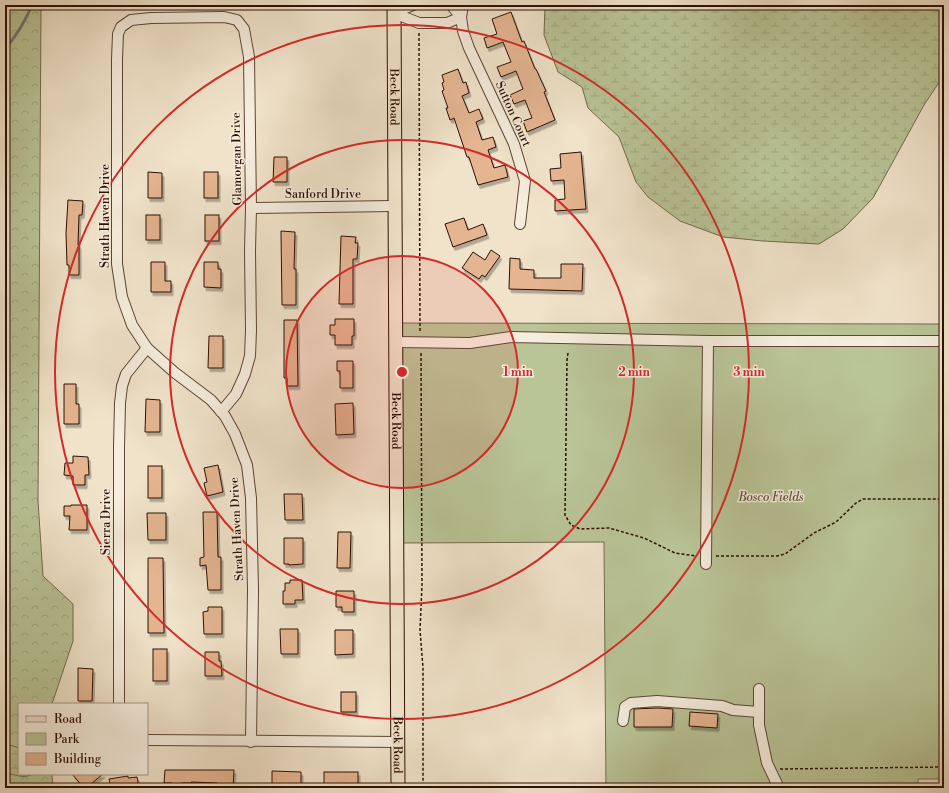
<svg xmlns="http://www.w3.org/2000/svg" width="949" height="793" font-family="'Libre Bodoni',serif">
<style>
.forest{fill:url(#forest-crowns);stroke:#726a4d}
.wetland{fill:url(#wetland-marsh);stroke:#726a4d}
.park{fill:#b9c497;stroke:#726a4d}
.lines{fill:none;stroke-linecap:round;stroke-linejoin:round}
.stream{stroke:#6f7772;stroke-width:3}
.building{fill:#e5b592;stroke:#2c0f03;filter:url(#shadow)}
.minor-casing{stroke:#5d4435;stroke-width:12}
.major-casing{stroke:#2c0f03;stroke-width:15}
.path{stroke:#2c0f03;stroke-width:1.5;stroke-dasharray:3 2;stroke-linecap:butt}
.minor{stroke:#f5eddd;stroke-width:10}
.major{stroke:#f0e3ca;stroke-width:13}
.ring{fill:none;stroke:#d62828;stroke-width:2}
.labels{text-anchor:middle;dominant-baseline:central;stroke-width:3;stroke-linejoin:round;paint-order:stroke}
.street-label{font-size:12px;fill:#2c0f03;stroke:#f5eddd}
.park-label{font-size:12px;font-style:italic;fill:#5d4e37;stroke:#f5eddd}
.centre{fill:#d62828;stroke:#f5eddd;stroke-width:2}
.ring-label{font-size:12px;text-anchor:middle;font-weight:bold;fill:#d62828;stroke:#f5eddd;stroke-width:3;stroke-linejoin:round;paint-order:stroke}
</style>
<defs>
<pattern id="forest-crowns" width="20" height="18" patternUnits="userSpaceOnUse"><rect width="20" height="18" fill="#b9c497"/><path d="M2 6a3 3 0 1 1 6 0M12 15a3 3 0 1 1 6 0" fill="none" stroke="#9fa780"/></pattern>
<pattern id="wetland-marsh" width="20" height="14" patternUnits="userSpaceOnUse"><rect width="20" height="14" fill="#b9c497"/><path d="M1 5h8M5 5V1M11 12h8M15 12V8" fill="none" stroke="#9fa780"/></pattern>
<filter id="shadow"><feDropShadow dx="2" dy="3.5" stdDeviation="0" flood-color="#0004"/></filter>
</defs>
<rect width="100%" height="100%" fill="#f0e3ca"/>
<filter id="stains"><feTurbulence type="fractalNoise" baseFrequency=".005" numOctaves="4"/><feColorMatrix values="0 0 0 0 .2 0 0 0 0 .09 0 0 0 0 .02 0 0 0 .5 -.17"/></filter>
<radialGradient id="worn" r=".72"><stop offset=".6" stop-color="#630" stop-opacity="0"/><stop offset="1" stop-color="#630" stop-opacity=".3"/></radialGradient>
<path class="forest" d="M5,5H41L38,501L43,576L73,604V641L52,704H19V774H52L53,788H5Z"/>
<g class="wetland">
<path d="M545,5H944V75L924,105L873,198L843,229L819,244L763,241L723,237L680,221L648,197L636,182L619,137L588,108L582,87L558,72L544,35Z"/>
<path d="M5,742L7,744L19,748V774H33C25,779 14,775 5,772Z"/>
</g>
<path class="park" d="M397,323L944,324V779H918V788H606L604,542L398,543Z"/>
<g class="lines">
<path class="stream" d="M5,49C17,35 25,22 32,5"/>
</g>
<g class="building">
<path d="M511,12L522,42L524,41L535,69H536L546,91L544,92L555,120L527,132L523,121L532,118L525,100L514,104L510,95L523,89L516,71L501,77L497,67L511,62L503,42L487,48L484,38L497,34L492,19Z"/>
<path d="M458,69L463,83L466,82L469,93L462,96L469,113L479,109L483,119L476,122L482,140L493,137L496,147L488,150L494,168L505,165L508,177L478,185L469,157H467L454,118L450,120L446,108H448L442,91L444,90L442,83L444,82L442,75Z"/>
<path d="M581,152L586,209L555,211V200L565,199L564,180L551,181L550,169L561,168L560,154Z"/>
<path d="M274,157H287V182H273Z"/>
<path d="M148,172L162,173V198H148Z"/>
<rect x="204" y="172" width="14" height="26"/>
<path d="M68,200L83,201L82,215H79L78,245H79V275H69V265H67L66,233Z"/>
<rect x="146" y="215" width="14" height="25"/>
<rect x="205" y="215" width="14" height="26"/>
<path d="M464,218L468,230L483,224L487,235L453,247L445,224Z"/>
<path d="M281,231L295,232L294,269H296V305H282Z"/>
<path d="M341,236L356,237L355,243H358L357,259H353V304H339Z"/>
<path d="M491,250L500,256L485,277L482,275L479,279L462,268L473,252L485,260Z"/>
<path d="M510,258L520,259V269L534,270V278H561V264H583L582,291L509,289Z"/>
<path d="M151,262H165V281H171V292H151Z"/>
<path d="M204,262H218V269H221V288L204,287Z"/>
<path d="M335,319H354V336H352V345H335V335H330V325H335Z"/>
<path d="M284,320H297L298,386H287V378H284Z"/>
<path d="M209,336H223V368H208Z"/>
<path d="M337,361H353V388H340V371H337Z"/>
<path d="M64,384H76V404H79V424H64Z"/>
<path d="M146,399L160,400V432H145Z"/>
<path d="M353,403L354,434L336,435L335,404Z"/>
<path d="M73,456L88,457L89,475H85V485H73V476L64,475L65,463H73Z"/>
<path d="M218,465L223,492L207,496L204,483L207,482L204,468Z"/>
<rect x="148" y="466" width="14" height="32"/>
<path d="M284,494H302L303,520H285Z"/>
<path d="M71,505H87V530H69L70,516H64V506H71Z"/>
<path d="M203,512H217L218,557H221V590H208L206,565L200,566V558L204,557Z"/>
<path d="M147,513H166V540H148Z"/>
<path d="M338,532H351L350,568H337Z"/>
<path d="M284,538H303V564L289,565V564H284Z"/>
<path d="M148,558H163L164,633H148Z"/>
<path d="M290,580H302L303,600H295V604H283V591H285V583H290Z"/>
<path d="M336,591H354V612H342V607H336Z"/>
<path d="M208,607H222V634H204L203,612L208,611Z"/>
<path d="M280,629H298V654H281Z"/>
<path d="M335,630H353V654L335,655Z"/>
<rect x="153" y="649" width="14" height="32"/>
<path d="M205,652H219V661H221L222,676H205Z"/>
<path d="M78,668L93,669L92,701H78Z"/>
<rect x="341" y="692" width="15" height="20"/>
<path d="M657,708L673,709L672,727H634V709Z"/>
<path d="M690,712L718,714L717,728L689,726Z"/>
<path d="M165,770H234L233,788H217V783L191,782V783H181V788H172V783H164Z"/>
<path d="M272,771L301,772V785L272,784Z"/>
<rect x="324" y="772" width="34" height="12"/>
<path d="M72,774H103L86,788H84Z"/>
<path d="M128,776V778L137,777L139,788H111L109,779Z"/>
</g>
<g class="lines">
<defs>
<g id="minor">
<path d="M413,5L394,13L419,23H447L461,17L451,5"/>
<path d="M463,5L461,17L463,31L469,48L514,144L525,181L520,224"/>
<path d="M251,208L394,206"/>
<path d="M396,342L470,343L511,337L708,341H944"/>
<path d="M221,412L236,394L245,374L250,356L251,330L250,251L251,208L249,57L244,29L237,20L224,17L151,18L131,20L121,27L118,34L117,59V264L122,297L132,325L147,348L174,372L211,400L225,416L235,434L247,465L251,498L253,589L251,742"/>
<path d="M706,564L708,341"/>
<path d="M759,689V725L767,763L779,788"/>
<path d="M119,704V447L120,403L122,386L126,374L147,348"/>
<path d="M623,721L625,707L631,703L657,701L722,706L733,710L759,712"/>
<path d="M147,740L398,742"/>
</g>
<g id="major">
<path id="s1" d="M394,5L398,788"/>
</g>
</defs>
<use href="#minor" class="minor-casing"/>
<use href="#major" class="major-casing"/>
<g class="path">
<path d="M419,33L420,333"/>
<path d="M421,353L422,585L420,630L423,668V788"/>
<path d="M568,353L567,360L565,515L571,525L580,529L609,528L644,538L675,553L696,556"/>
<path d="M941,361L944,363"/>
<path d="M716,556H777L785,554L814,533L836,522L856,503L863,499H944"/>
<path d="M780,769L944,767"/>
</g>
<use href="#minor" class="minor"/>
<use href="#major" class="major"/>
</g>
<circle cx="402" cy="372" r="116" fill="#d62828" fill-opacity=".12"/>
<g class="ring">
<circle cx="402" cy="372" r="116"/>
<circle cx="402" cy="372" r="232"/>
<circle cx="402" cy="372" r="347"/>
</g>
<g class="labels">
<g class="street-label">
<text stroke="none"><textPath href="#s1" startOffset="92">Beck Road</textPath></text>
<text transform="translate(513 114) rotate(66)">Sutton Court</text>
<text transform="translate(237 159) rotate(-91)">Glamorgan Drive</text>
<text x="323" y="194">Sanford Drive</text>
<text transform="translate(105 216) rotate(-90)">Strath Haven Drive</text>
<text stroke="none"><textPath href="#s1" startOffset="416">Beck Road</textPath></text>
<text transform="translate(106 522) rotate(-90)">Sierra Drive</text>
<text transform="translate(237 529) rotate(-93)">Strath Haven Drive</text>
<text stroke="none"><textPath href="#s1" startOffset="740">Beck Road</textPath></text>
</g>
<g class="park-label">
<text x="771" y="497">Bosco Fields</text>
</g>
</g>
<circle cx="402" cy="372" r="6" class="centre"/>
<g class="ring-label">
<text x="518" y="376">1 min</text>
<text x="634" y="376">2 min</text>
<text x="749" y="376">3 min</text>
</g>
<rect width="949" height="793" fill="none" stroke="#f0e3ca" stroke-width="20"/>
<rect x="6" y="6" width="937" height="781" fill="none" stroke="#2c0f03" stroke-width="2"/>
<rect x="10" y="10" width="929" height="773" fill="none" stroke="#2c0f03"/>
<rect x="18" y="703" width="130" height="72" fill="#f5eddd" stroke="#a59486"/>
<rect x="26" y="716" width="20" height="6" fill="#f0e3ca" stroke="#a59486"/>
<text x="54" y="723" font-size="12" fill="#2c0f03">Road</text>
<rect x="26" y="733" width="20" height="12" fill="#b9c497" stroke="#a59486"/>
<text x="54" y="743" font-size="12" fill="#2c0f03">Park</text>
<rect x="26" y="753" width="20" height="12" fill="#e5b592" stroke="#a59486"/>
<text x="54" y="763" font-size="12" fill="#2c0f03">Building</text>
<rect width="100%" height="100%" filter="url(#stains)"/>
<rect width="100%" height="100%" fill="url(#worn)"/>
</svg>
